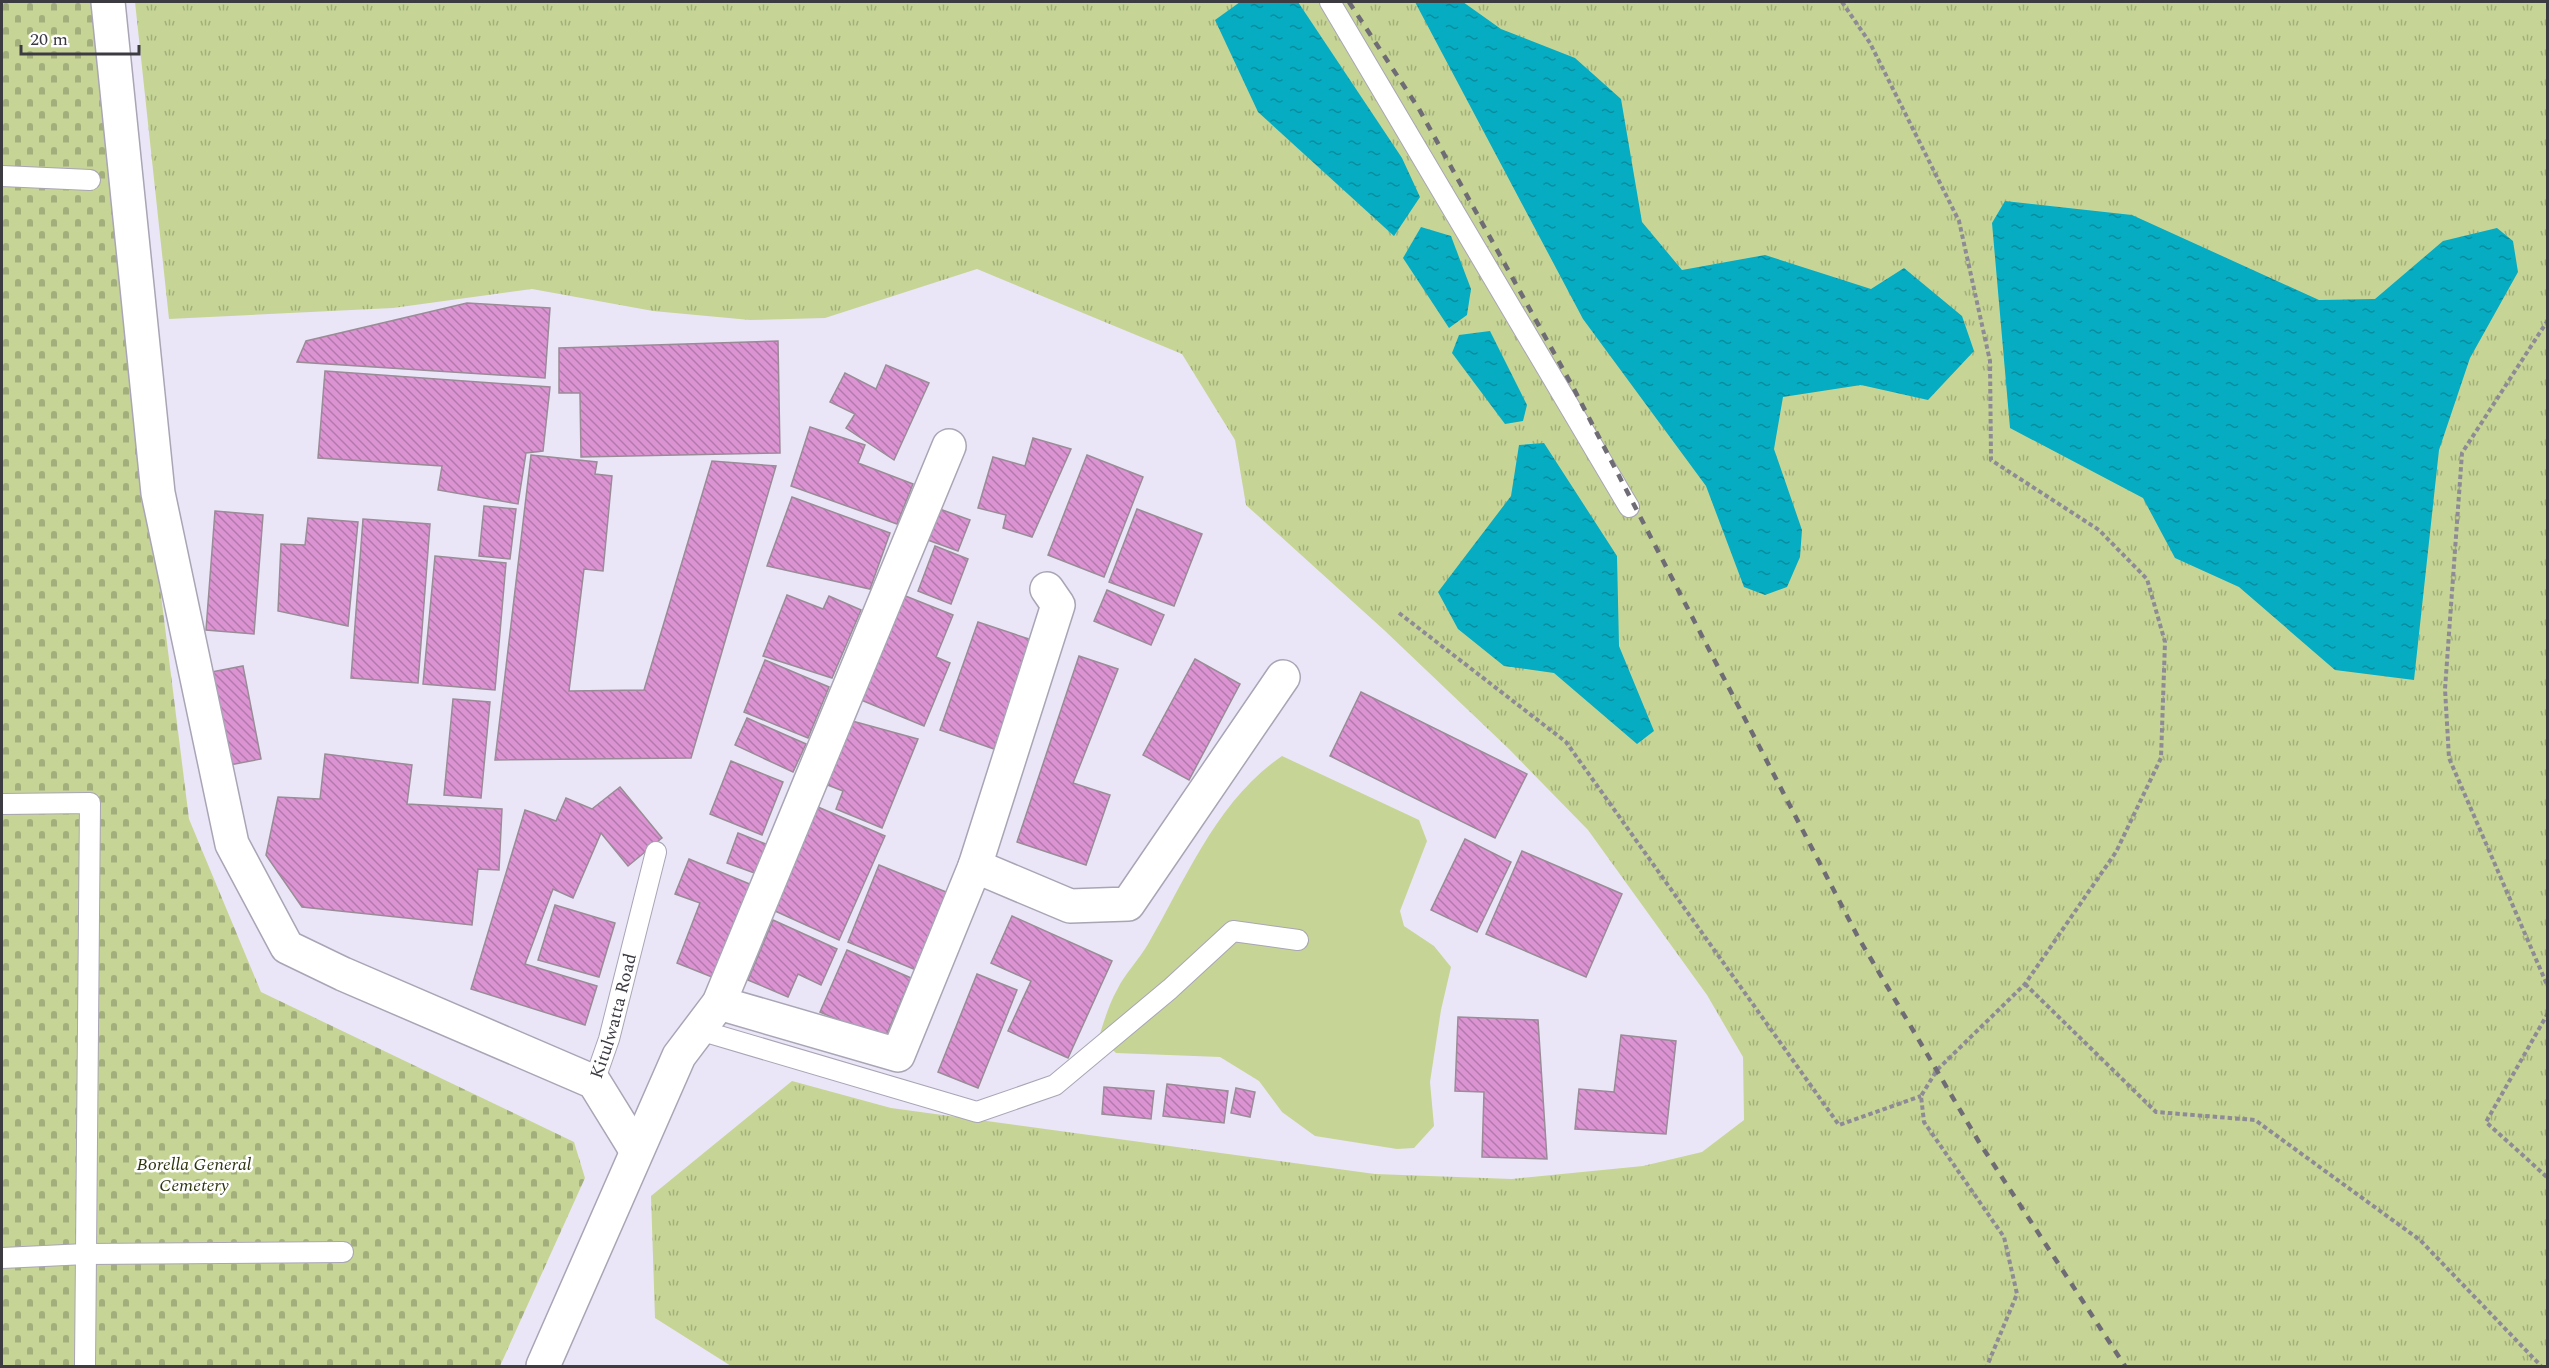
<svg xmlns="http://www.w3.org/2000/svg" width="2549" height="1368" font-family="Spectral,serif">
<style>
.grass{fill:url(#grass-tufts)}
.cemetery{fill:url(#cemetery-stones)}
.green{fill:#c6d596}
.water{fill:url(#water-ripples)}
.building{fill:url(#building-back-hatch);stroke:#998c97;stroke-width:1.5}
.lines{fill:none;stroke-linecap:round;stroke-linejoin:round}
.lane-casing{stroke:#a9a5b5;stroke-width:22}
.street-casing{stroke:#a9a5b5;stroke-width:36}
.path{stroke:#8e8b96;stroke-width:4;stroke-dasharray:4.5 3;stroke-linecap:butt}
.lane{stroke:#fff;stroke-width:20}
.street{stroke:#fff;stroke-width:33}
.rail{stroke:#6f6c76;stroke-width:4.5;stroke-dasharray:8 8;stroke-linecap:butt}
.labels{text-anchor:middle;dominant-baseline:central;stroke-width:5;stroke-linejoin:round;paint-order:stroke}
.street-label{font-size:18px;fill:#3d3b42;stroke:#fff}
.park-label{font-size:18px;font-style:italic;fill:#2d350e;stroke:#fff}
</style>
<defs>
<pattern id="grass-tufts" width="24" height="20" patternUnits="userSpaceOnUse" patternTransform="scale(1.5)"><rect width="24" height="20" fill="#c6d596"/><path d="M3 7l-1-3M5 7V3M7 7l1-3M15 17l-1-3M17 17v-4M19 17l1-3" fill="none" stroke="#a2ae7c"/></pattern>
<pattern id="cemetery-stones" width="16" height="16" patternUnits="userSpaceOnUse" patternTransform="scale(1.5)"><rect width="16" height="16" fill="#c6d596"/><path d="M2 7V4a2 2 0 0 1 4 0v3zM10 15v-3a2 2 0 0 1 4 0v3z" fill="#a2ae7c"/></pattern>
<pattern id="water-ripples" width="26" height="14" patternUnits="userSpaceOnUse" patternTransform="scale(1.5)"><rect width="26" height="14" fill="#06acc2"/><path d="M2 4q2-2 4 0t4 0M15 11q2-2 4 0t4 0" fill="none" stroke="#088d9f"/></pattern>
<pattern id="building-back-hatch" width="6" height="6" patternUnits="userSpaceOnUse" patternTransform="scale(1.5)"><rect width="6" height="6" fill="#db93d2"/><path d="M-1 5l2 2M0 0l6 6M5-1l2 2" fill="none" stroke="#b379ac"/></pattern>
</defs>
<rect width="100%" height="100%" fill="#eae6f7"/>
<path class="grass" d="M135,2H2547V1366H731L655,1318L651,1196L792,1081L891,1108L1375,1174L1512,1179L1643,1166L1702,1152L1744,1120L1743,1057L1707,995L1588,830L1509,749L1384,630L1246,505L1235,440L1182,354L977,269L825,318L750,320L653,311L532,289L393,308L169,319Z"/>
<path class="cemetery" d="M2,2H117L155,547L189,819L261,992L574,1142L585,1178L500,1366H2Z"/>
<path class="green" d="M1282,756L1419,820L1427,841L1400,911L1404,926L1434,946L1451,967L1441,1010L1430,1082L1434,1126L1414,1148L1397,1149L1315,1136L1282,1112L1259,1081L1220,1057L1116,1053L1099,1037C1104,1021 1109,1004 1117,990C1125,973 1139,960 1148,944C1186,879 1217,800 1282,756Z"/>
<g class="water">
<path d="M1240,2H1298L1402,158L1420,197L1394,236L1258,112L1215,20Z"/>
<path d="M1415,2H1463L1501,29L1575,58L1621,99L1642,222L1682,270L1765,255L1871,289L1904,268L1962,316L1974,351L1928,400L1861,385L1783,397L1774,449L1802,530L1800,557L1787,587L1765,595L1744,587L1706,486L1583,319Z"/>
<path d="M2005,201L2132,215L2319,300L2375,299L2443,241L2497,228L2513,241L2518,272L2470,358L2439,450L2414,680L2335,670L2239,587L2175,558L2143,498L2010,428L1992,223Z"/>
<path d="M1421,227L1451,236L1471,289L1467,315L1449,328L1403,258Z"/>
<path d="M1490,331L1527,405L1523,421L1505,424L1452,353L1459,335Z"/>
<path d="M1544,443L1617,556L1619,646L1654,731L1637,744L1554,673L1504,666L1458,629L1438,592L1511,496L1519,445Z"/>
</g>
<g class="building">
<path d="M467,303L550,308L545,378L297,362L306,341Z"/>
<path d="M778,341L780,453L581,457L580,393H559V348Z"/>
<path d="M886,365L929,383L894,460L846,428L855,414L830,402L845,373L876,389Z"/>
<path d="M325,371L550,387L543,451L526,453L518,504L438,490L442,466L318,458Z"/>
<path d="M810,427L865,445L858,463L913,484L897,524L791,486Z"/>
<path d="M1033,438L1071,449L1032,537L1003,528L1006,515L978,508L993,457L1025,466Z"/>
<path d="M531,455L597,462L595,474L612,476L603,571L584,569L569,691L644,690L712,461L776,466L691,758L495,760Z"/>
<path d="M1087,455L1143,477L1104,577L1048,555Z"/>
<path d="M792,497L890,533L870,589L767,566Z"/>
<path d="M484,506L516,509L510,559L479,556Z"/>
<path d="M937,508L970,520L958,551L925,539Z"/>
<path d="M1137,509L1202,534L1174,606L1109,582Z"/>
<path d="M215,511L263,515L254,634L206,630Z"/>
<path d="M308,518L358,522L348,626L278,611L281,544L305,545Z"/>
<path d="M363,519L430,524L418,683L351,678Z"/>
<path d="M935,546L968,559L951,604L918,591Z"/>
<path d="M435,556L506,563L495,690L423,684Z"/>
<path d="M1107,590L1164,615L1151,645L1094,621Z"/>
<path d="M787,595L823,609L829,596L861,610L832,678L763,656Z"/>
<path d="M903,595L953,615L936,657L950,663L924,726L854,697Z"/>
<path d="M978,622L1032,640L994,749L940,730Z"/>
<path d="M1079,656L1118,669L1073,783L1110,795L1086,865L1017,842Z"/>
<path d="M1195,659L1240,684L1189,780L1143,755Z"/>
<path d="M765,660L829,687L808,738L744,712Z"/>
<path d="M243,666L261,759L224,766L206,673Z"/>
<path d="M1361,692L1527,774L1495,838L1330,756Z"/>
<path d="M453,699L490,702L481,798L444,795Z"/>
<path d="M747,718L806,744L793,772L735,745Z"/>
<path d="M845,719L918,739L882,828L836,809L843,791L820,782Z"/>
<path d="M325,754L412,765L407,804L502,809L499,870L478,869L472,925L302,907L266,855L278,797L320,799Z"/>
<path d="M731,761L783,782L762,835L710,814Z"/>
<path d="M620,787L662,838L628,866L601,833L573,898L553,889L525,964L597,986L585,1025L471,989L525,810L556,821L566,798L592,809Z"/>
<path d="M818,807L885,836L839,940L773,910Z"/>
<path d="M738,833L771,846L760,875L727,863Z"/>
<path d="M1465,839L1511,862L1477,932L1431,910Z"/>
<path d="M1522,851L1622,894L1586,977L1486,934Z"/>
<path d="M689,859L752,885L717,979L677,963L700,903L675,894Z"/>
<path d="M879,865L951,894L921,972L848,942Z"/>
<path d="M555,905L615,923L599,977L538,960Z"/>
<path d="M1012,916L1112,961L1068,1058L1008,1031L1031,981L991,963Z"/>
<path d="M773,920L837,949L821,985L798,974L788,997L748,980Z"/>
<path d="M847,950L911,978L884,1040L820,1012Z"/>
<path d="M977,974L1017,990L978,1088L938,1072Z"/>
<path d="M1458,1017L1538,1020L1547,1159L1482,1157L1484,1092L1455,1091Z"/>
<path d="M1621,1035L1676,1041L1666,1134L1575,1129L1579,1089L1614,1092Z"/>
<path d="M1167,1084L1228,1091L1224,1123L1163,1116Z"/>
<path d="M1104,1087L1154,1091L1151,1119L1102,1114Z"/>
<path d="M1236,1088L1255,1092L1250,1117L1231,1113Z"/>
</g>
<g class="lines">
<defs>
<g id="lane">
<path d="M1330,2L1629,507"/>
<path d="M2,176L90,180"/>
<path d="M2,804L90,803L85,1366"/>
<path d="M699,1030L977,1112L1055,1085L1170,989L1233,931L1298,940"/>
<path id="s1" d="M594,1082L609,1039L656,852"/>
<path d="M2,1258L86,1254L343,1252"/>
</g>
<g id="street">
<path d="M108,2L158,493L232,844L287,947L343,974L594,1082L636,1150"/>
<path d="M975,866L1070,906L1128,904L1283,677"/>
<path d="M719,1003L898,1055L975,866L1058,605L1047,589"/>
<path d="M543,1366L679,1056L719,1003L949,446"/>
</g>
</defs>
<use href="#lane" class="lane-casing"/>
<use href="#street" class="street-casing"/>
<g class="path">
<path d="M1842,2L1870,43L1959,221L1990,361L1991,460L2099,530L2147,579L2165,642L2161,758L2116,852L2025,984L1937,1070L1921,1096L1924,1122L2004,1237L2017,1294L1987,1366"/>
<path d="M2548,320L2462,453L2445,689L2449,758L2548,987"/>
<path d="M1399,613L1566,742L1839,1125L1921,1096"/>
<path d="M2025,984L2156,1112L2255,1120L2420,1240L2541,1366"/>
<path d="M2548,1013L2486,1122L2548,1178"/>
</g>
<use href="#lane" class="lane"/>
<use href="#street" class="street"/>
<path class="rail" d="M1349,2L1419,109L1574,389L1858,937L1979,1142L2125,1366"/>
</g>
<g class="labels">
<g class="street-label">
<text stroke="none"><textPath href="#s1" startOffset="69">Kitulwatta Road</textPath></text>
</g>
<g class="park-label">
<text x="194" y="1164">Borella General<tspan x="194" dy="21">Cemetery</tspan></text>
</g>
</g>
<rect width="2549" height="1368" fill="none" stroke="#3d3b42" stroke-width="6"/>
<path d="M21 45v9h118v-9" fill="none" stroke="#3d3b42" stroke-width="3"/>
<text x="30" y="45" font-size="18" fill="#3d3b42" stroke="#ffffff" stroke-width="4.5" paint-order="stroke">20 m</text>
</svg>
